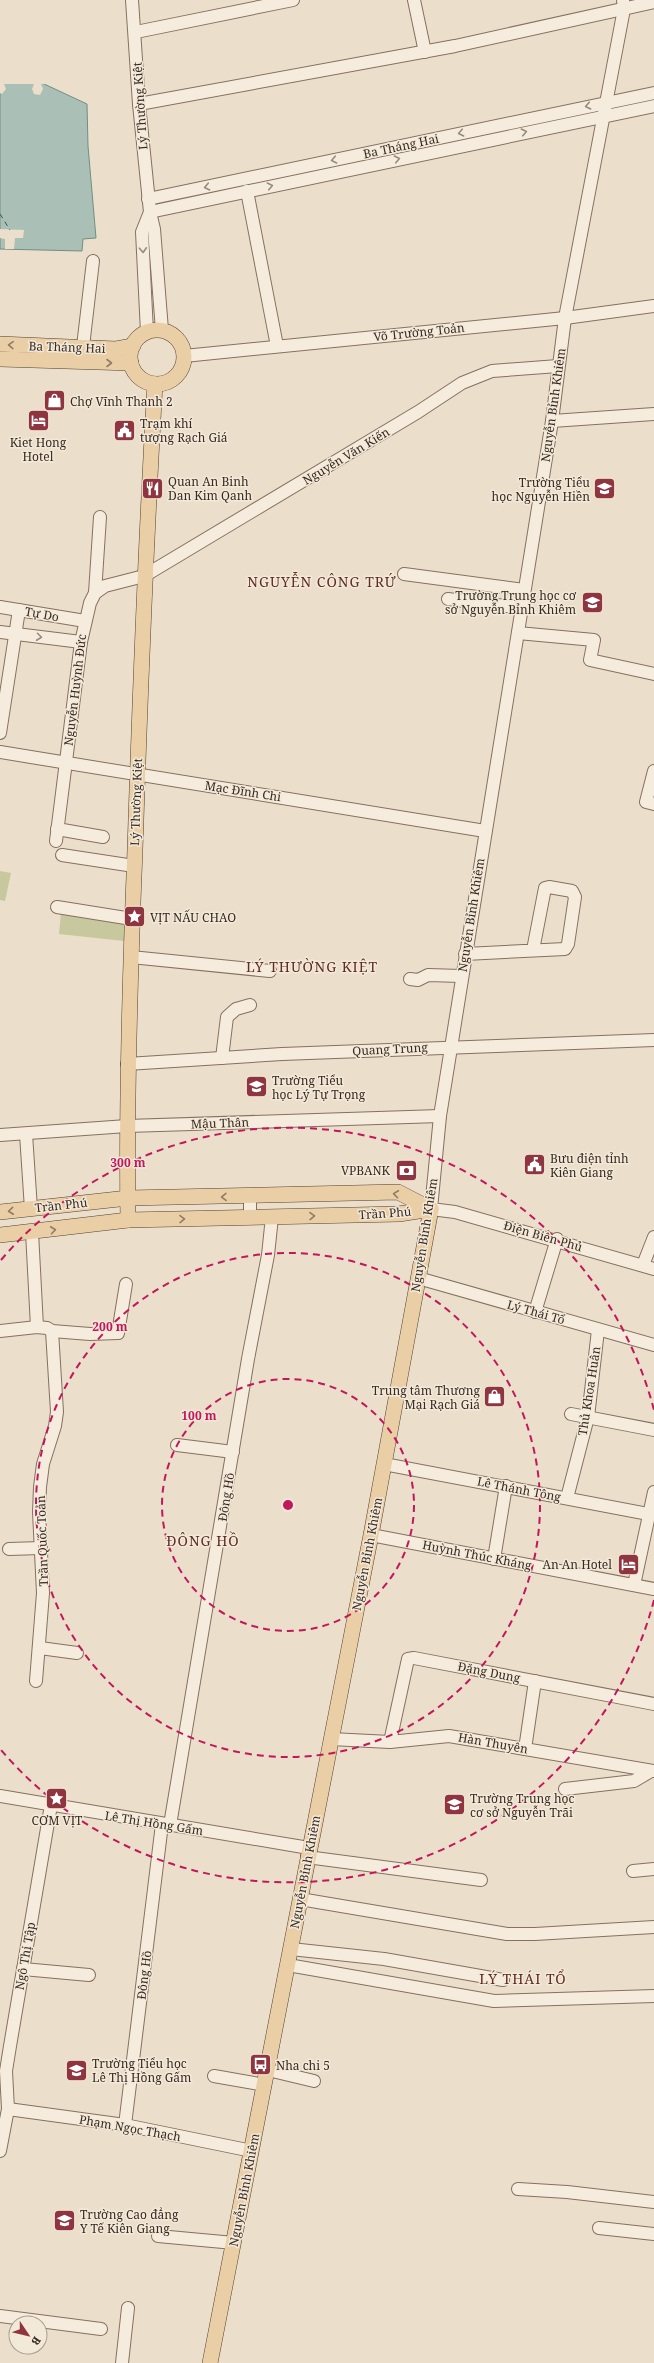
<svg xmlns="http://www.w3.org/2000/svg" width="654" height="2363" font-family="'Noto Serif',serif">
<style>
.green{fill:#c7c89e}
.water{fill:#aac0b7;stroke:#718e84}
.pier{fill:#ebdeca}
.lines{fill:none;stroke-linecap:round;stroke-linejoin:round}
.ferry{stroke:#335650;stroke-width:1;stroke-dasharray:5 4;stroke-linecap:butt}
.minor-casing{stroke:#867060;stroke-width:14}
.major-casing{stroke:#544033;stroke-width:16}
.minor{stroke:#f6ecdd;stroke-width:12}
.major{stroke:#eacea6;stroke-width:15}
.oneway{stroke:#978b80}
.oneway2{stroke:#917c64}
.ring{fill:none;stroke:#c2185b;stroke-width:2;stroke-dasharray:7 5}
.labels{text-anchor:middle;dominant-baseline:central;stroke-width:3;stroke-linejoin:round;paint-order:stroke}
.street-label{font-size:12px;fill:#382a22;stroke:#f3e9d9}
.poi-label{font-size:12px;fill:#382a22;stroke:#f3e9d9;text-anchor:start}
.quarter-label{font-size:14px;letter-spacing:1px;fill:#602c25;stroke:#f3e9d9}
.centre{fill:#c2185b;stroke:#f3e9d9;stroke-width:2}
.ring-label{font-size:12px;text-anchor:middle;font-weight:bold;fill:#c2185b;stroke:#f3e9d9;stroke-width:3;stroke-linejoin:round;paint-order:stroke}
</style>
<rect width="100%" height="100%" fill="#ebdeca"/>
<g class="green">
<path d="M0,871L11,873L5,901L0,900Z"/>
<path d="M61,912L125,921L124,941L59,934Z"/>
</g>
<path class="water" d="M0,82L42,83L87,104L88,146L96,238L83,239L82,251L0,249Z"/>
<g class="pier">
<path d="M0,80L43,81L48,84H41L43,89L40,95L34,94L32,89L34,84H4L6,89L2,94L0,93Z"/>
<path d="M0,229L24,230L23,238H15L14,249H5V239L0,238Z"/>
</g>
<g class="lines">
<path class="ferry" d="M0,214L10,230"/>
<defs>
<g id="minor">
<path d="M132,0L139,104L150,212L154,229L162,330"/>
<path d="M414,0L425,52"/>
<path d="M623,0L624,9L565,318L552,421L440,1116L431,1209L455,1212L654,1269"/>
<path d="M136,32L293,0"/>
<path d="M139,104L455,46L654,2"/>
<path d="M247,191L277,346"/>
<path d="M148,199L654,93"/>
<path d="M150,212L654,106"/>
<path d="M147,332L142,232L150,212"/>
<path d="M82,355L93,261"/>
<path d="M184,356L565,318L654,306"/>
<path d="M552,421L654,414"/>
<path d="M404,574L524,590"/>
<path d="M95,593L100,517"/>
<path d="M448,599L522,608"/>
<path d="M0,607L85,621"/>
<path d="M0,632L81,642"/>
<path d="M518,633L594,640L590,660L654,674"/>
<path d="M0,733L19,610"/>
<path d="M0,752L485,831"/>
<path d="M654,771L646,802L654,804"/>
<path d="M57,829L103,837"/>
<path d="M56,841L81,642L90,603L95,593L105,586L144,576L418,412L462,383L492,371L558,366"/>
<path d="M62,855L134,866"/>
<path d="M57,907L132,919"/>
<path d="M465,954L565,949L568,944L575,897L572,891L549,887L545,888L533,950"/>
<path d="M131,957L270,971"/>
<path d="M410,979L418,980L428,975L461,976"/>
<path d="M222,1058L227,1017L236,1009L250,1005"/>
<path d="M127,1064L282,1054L654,1040"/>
<path d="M26,1134L31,1209"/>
<path d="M0,1135L127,1126L440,1116"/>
<path d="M250,1217V1196"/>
<path d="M32,1232L37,1327"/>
<path d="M643,1265L654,1237"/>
<path d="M418,1278L654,1345"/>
<path d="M535,1312L557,1239"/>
<path d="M0,1331L37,1327L47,1328L52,1331L90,1334L118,1333L126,1284"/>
<path d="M571,1414L654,1430"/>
<path d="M177,1445L233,1452"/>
<path d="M384,1464L654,1515"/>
<path d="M567,1498L588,1417L598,1330"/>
<path d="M371,1535L654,1589"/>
<path d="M9,1549L41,1548"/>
<path d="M494,1559L506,1486"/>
<path d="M634,1585L654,1492"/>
<path d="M40,1648L77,1653"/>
<path d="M36,1681L43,1593L39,1512L40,1487L43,1464L55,1426L57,1412L52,1331"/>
<path d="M331,1739L390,1742L449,1736L654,1771"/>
<path d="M390,1742L408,1659L414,1658L654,1704"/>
<path d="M525,1749L535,1681"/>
<path d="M565,1789L634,1781L651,1771"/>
<path d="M0,1796L309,1848"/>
<path d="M170,1825L248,1359L268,1255L272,1217"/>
<path d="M307,1857L481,1880"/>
<path d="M633,1871L654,1869"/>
<path d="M300,1899L507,1934H535L654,1927"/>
<path d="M291,1949L384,1959L503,1980"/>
<path d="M288,1965L494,2001L654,1996"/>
<path d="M23,1969L89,1975"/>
<path d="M268,2070L314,2081"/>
<path d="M214,2076L265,2085"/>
<path d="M8,2109L125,2125L252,2151"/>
<path d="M125,2125L162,1824"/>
<path d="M0,2151L8,2109L6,2071L10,2046L51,1805"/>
<path d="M518,2189L567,2192L654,2202"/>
<path d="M599,2228L654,2234"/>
<path d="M158,2236L234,2243"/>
<path d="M0,2316L101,2329"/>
<path d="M122,2363L128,2308"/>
</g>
<g id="major">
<circle cx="157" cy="357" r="27"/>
<path d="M0,344L116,349L133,346"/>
<path d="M0,359L131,363"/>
<path d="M0,1212L128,1198L398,1192L431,1209"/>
<path d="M128,1220C126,1097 130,974 135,850C140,695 146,540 155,384"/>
<path d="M0,1235L128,1220L399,1214L431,1209"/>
<path d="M210,2363L371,1535L431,1209"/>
</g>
</defs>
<use href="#minor" class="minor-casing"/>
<use href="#major" class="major-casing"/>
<use href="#minor" class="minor"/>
<use href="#major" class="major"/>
</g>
<defs><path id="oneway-chevron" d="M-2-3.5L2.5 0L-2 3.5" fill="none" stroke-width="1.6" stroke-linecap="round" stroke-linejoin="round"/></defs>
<g class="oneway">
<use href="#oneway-chevron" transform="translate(588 106) rotate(168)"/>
<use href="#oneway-chevron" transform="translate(524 132) rotate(-12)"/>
<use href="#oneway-chevron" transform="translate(461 133) rotate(168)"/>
<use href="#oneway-chevron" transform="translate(397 159) rotate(-12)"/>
<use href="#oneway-chevron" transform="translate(334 160) rotate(168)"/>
<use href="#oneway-chevron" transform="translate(270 186) rotate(-12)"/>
<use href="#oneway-chevron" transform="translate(207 187) rotate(168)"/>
<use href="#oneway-chevron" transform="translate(143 250) rotate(87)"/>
<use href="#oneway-chevron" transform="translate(39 637) rotate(7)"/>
</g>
<g class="oneway2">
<use href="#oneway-chevron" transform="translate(11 345) rotate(-177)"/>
<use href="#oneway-chevron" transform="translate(109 363)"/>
<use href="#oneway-chevron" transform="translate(396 1194) rotate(-172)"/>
<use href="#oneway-chevron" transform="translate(224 1197) rotate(179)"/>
<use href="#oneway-chevron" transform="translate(11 1211) rotate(174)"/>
<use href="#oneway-chevron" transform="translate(312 1216) rotate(-1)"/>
<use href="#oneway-chevron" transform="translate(182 1219) rotate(-1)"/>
<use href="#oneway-chevron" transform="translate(53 1230) rotate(-7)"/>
</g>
<g class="ring">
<circle cx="288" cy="1505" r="126"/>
<circle cx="288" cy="1505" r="252"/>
<path d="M654 1600A378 378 0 0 1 1 1750M1 1260A378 378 0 0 1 654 1410"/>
</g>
<defs>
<symbol id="shop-square" viewBox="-11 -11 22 22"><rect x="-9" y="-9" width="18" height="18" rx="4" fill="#8f353f" stroke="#f3e9d9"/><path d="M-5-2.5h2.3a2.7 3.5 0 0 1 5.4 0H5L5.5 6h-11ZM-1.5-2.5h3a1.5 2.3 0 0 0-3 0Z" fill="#fff"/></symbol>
<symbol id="hotel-square" viewBox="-11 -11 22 22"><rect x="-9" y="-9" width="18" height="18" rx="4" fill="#8f353f" stroke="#f3e9d9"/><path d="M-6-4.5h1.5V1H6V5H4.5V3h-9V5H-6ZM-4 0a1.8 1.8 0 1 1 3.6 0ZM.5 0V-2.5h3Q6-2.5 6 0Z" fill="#fff"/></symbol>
<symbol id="civic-square" viewBox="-11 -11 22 22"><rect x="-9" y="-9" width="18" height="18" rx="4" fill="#8f353f" stroke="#f3e9d9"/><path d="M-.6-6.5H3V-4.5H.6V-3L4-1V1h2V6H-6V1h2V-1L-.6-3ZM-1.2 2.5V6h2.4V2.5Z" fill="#fff"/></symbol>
<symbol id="restaurant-square" viewBox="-11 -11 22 22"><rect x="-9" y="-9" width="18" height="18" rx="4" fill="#8f353f" stroke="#f3e9d9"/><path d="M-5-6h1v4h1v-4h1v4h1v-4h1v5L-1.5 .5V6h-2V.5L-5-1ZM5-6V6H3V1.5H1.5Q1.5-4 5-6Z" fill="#fff"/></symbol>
<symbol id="school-square" viewBox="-11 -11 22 22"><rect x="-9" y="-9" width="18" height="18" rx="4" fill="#8f353f" stroke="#f3e9d9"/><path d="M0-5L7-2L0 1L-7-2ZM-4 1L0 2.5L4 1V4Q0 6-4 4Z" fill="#fff"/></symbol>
<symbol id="sight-square" viewBox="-11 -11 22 22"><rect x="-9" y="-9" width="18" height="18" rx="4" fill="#8f353f" stroke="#f3e9d9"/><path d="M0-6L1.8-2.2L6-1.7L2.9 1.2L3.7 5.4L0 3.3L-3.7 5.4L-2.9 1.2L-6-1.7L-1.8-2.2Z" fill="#fff"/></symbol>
<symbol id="bank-square" viewBox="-11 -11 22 22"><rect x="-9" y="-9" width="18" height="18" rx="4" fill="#8f353f" stroke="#f3e9d9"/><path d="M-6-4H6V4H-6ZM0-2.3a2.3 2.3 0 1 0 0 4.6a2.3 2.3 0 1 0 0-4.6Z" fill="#fff"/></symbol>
<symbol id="bus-square" viewBox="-11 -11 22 22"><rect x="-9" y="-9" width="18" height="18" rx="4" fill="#8f353f" stroke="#f3e9d9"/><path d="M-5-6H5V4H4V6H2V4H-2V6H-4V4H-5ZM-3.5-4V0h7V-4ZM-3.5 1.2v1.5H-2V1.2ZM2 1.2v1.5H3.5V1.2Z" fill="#fff"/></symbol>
<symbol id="university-square" viewBox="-11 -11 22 22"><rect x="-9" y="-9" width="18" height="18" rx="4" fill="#8f353f" stroke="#f3e9d9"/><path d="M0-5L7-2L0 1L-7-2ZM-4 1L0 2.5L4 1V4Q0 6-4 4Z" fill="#fff"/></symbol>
</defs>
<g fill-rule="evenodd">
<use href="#shop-square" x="42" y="388" width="25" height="25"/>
<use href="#hotel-square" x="26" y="408" width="25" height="25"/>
<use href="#civic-square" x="112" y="418" width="25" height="25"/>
<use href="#restaurant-square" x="140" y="476" width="25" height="25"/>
<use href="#school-square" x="592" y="476" width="25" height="25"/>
<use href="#school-square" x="580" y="590" width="25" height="25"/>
<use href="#sight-square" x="122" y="904" width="25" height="25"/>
<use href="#school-square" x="244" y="1074" width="25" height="25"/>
<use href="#civic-square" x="522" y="1152" width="25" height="25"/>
<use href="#bank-square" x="394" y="1158" width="25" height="25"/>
<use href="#shop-square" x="482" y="1384" width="25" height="25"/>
<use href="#hotel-square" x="616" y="1552" width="25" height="25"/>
<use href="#sight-square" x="44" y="1786" width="25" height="25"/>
<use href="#school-square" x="442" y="1792" width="25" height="25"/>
<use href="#bus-square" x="248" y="2052" width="25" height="25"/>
<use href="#school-square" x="64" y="2058" width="25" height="25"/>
<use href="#university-square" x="52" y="2208" width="25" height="25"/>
</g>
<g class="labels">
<g class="street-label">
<text transform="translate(140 106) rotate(-94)">Lý Thường Kiệt</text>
<text transform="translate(401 146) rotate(-12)">Ba Tháng Hai</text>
<text transform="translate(419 332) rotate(-6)">Võ Trường Toản</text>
<text transform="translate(67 347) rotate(2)">Ba Tháng Hai</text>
<text transform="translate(553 405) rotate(-82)">Nguyễn Bỉnh Khiêm</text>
<text transform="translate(346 456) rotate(-31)">Nguyễn Văn Kiến</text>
<text transform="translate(42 614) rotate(10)">Tự Do</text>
<text transform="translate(75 690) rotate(-83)">Nguyễn Huỳnh Đức</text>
<text transform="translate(243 791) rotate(9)">Mạc Đĩnh Chi</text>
<text transform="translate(136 802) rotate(-88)">Lý Thường Kiệt</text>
<text transform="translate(471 915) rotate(-81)">Nguyễn Bỉnh Khiêm</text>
<text transform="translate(390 1049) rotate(-3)">Quang Trung</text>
<text transform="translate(220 1123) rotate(-2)">Mậu Thân</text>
<text transform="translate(61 1205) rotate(-6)">Trần Phú</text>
<text transform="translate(385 1213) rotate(-4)">Trần Phú</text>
<text transform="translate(424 1235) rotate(-81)">Nguyễn Bỉnh Khiêm</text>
<text transform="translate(543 1236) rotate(16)">Điện Biên Phủ</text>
<text transform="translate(536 1312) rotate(16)">Lý Thái Tổ</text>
<text transform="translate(589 1391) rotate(-81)">Thủ Khoa Huân</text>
<text transform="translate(519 1489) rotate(11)">Lê Thánh Tông</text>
<text transform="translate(226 1497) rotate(-81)">Đông Hồ</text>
<text transform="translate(42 1541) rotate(-92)">Trần Quốc Toản</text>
<text transform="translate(367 1554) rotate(-79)">Nguyễn Bỉnh Khiêm</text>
<text transform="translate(477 1555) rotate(11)">Huỳnh Thúc Kháng</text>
<text transform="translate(489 1672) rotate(11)">Đặng Dung</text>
<text transform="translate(493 1743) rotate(10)">Hàn Thuyên</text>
<text transform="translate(154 1823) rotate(9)">Lê Thị Hồng Gấm</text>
<text transform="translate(305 1872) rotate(-79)">Nguyễn Bỉnh Khiêm</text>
<text transform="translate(25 1956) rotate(-80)">Ngô Thị Tập</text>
<text transform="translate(144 1975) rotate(-83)">Đông Hồ</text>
<text transform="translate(130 2128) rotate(10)">Phạm Ngọc Thạch</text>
<text transform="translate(244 2190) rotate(-79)">Nguyễn Bỉnh Khiêm</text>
</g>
<g class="poi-label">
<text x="70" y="401">Chợ Vĩnh Thanh 2</text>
<text x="140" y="423">Trạm khí<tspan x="140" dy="14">tượng Rạch Giá</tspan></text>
<text x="38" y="442" text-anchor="middle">Kiet Hong<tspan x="38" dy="14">Hotel</tspan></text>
<text x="168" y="481">Quan An Binh<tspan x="168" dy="14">Dan Kim Qanh</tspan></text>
<text x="590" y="482" text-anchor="end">Trường Tiểu<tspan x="590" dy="14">học Nguyễn Hiền</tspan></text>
<text x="576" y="595" text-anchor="end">Trường Trung học cơ<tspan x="576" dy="14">sở Nguyễn Bỉnh Khiêm</tspan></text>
<text x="150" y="917">VỊT NẤU CHAO</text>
<text x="272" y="1080">Trường Tiểu<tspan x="272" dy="14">học Lý Tự Trọng</tspan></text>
<text x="550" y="1158">Bưu điện tỉnh<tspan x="550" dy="14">Kiên Giang</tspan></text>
<text x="390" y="1170" text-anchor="end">VPBANK</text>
<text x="480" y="1390" text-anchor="end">Trung tâm Thương<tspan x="480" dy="14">Mại Rạch Giá</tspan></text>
<text x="612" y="1564" text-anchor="end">An An Hotel</text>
<text x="470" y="1798">Trường Trung học<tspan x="470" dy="14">cơ sở Nguyễn Trãi</tspan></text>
<text x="57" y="1820" text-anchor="middle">CƠM VỊT</text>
<text x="92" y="2063">Trường Tiểu học<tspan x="92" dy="14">Lê Thị Hồng Gấm</tspan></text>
<text x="276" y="2065">Nha chi 5</text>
<text x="80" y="2214">Trường Cao đẳng<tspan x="80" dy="14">Y Tế Kiên Giang</tspan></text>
</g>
<g class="quarter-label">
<text x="322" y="581">NGUYỄN CÔNG TRỨ</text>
<text x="312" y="966">LÝ THƯỜNG KIỆT</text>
<text x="203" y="1540">ĐÔNG HỒ</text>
<text x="523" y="1978">LÝ THÁI TỔ</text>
</g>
</g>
<circle cx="288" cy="1505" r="6" class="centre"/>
<g class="ring-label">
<text x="128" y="1167">300 m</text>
<text x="110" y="1331">200 m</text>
<text x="199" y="1420">100 m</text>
</g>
<g transform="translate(28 2335) rotate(125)"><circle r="19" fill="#f3e9d9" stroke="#a89d90"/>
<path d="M0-3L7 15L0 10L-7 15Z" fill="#8f353f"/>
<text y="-6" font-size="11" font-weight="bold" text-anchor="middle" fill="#382a22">B</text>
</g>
</svg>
